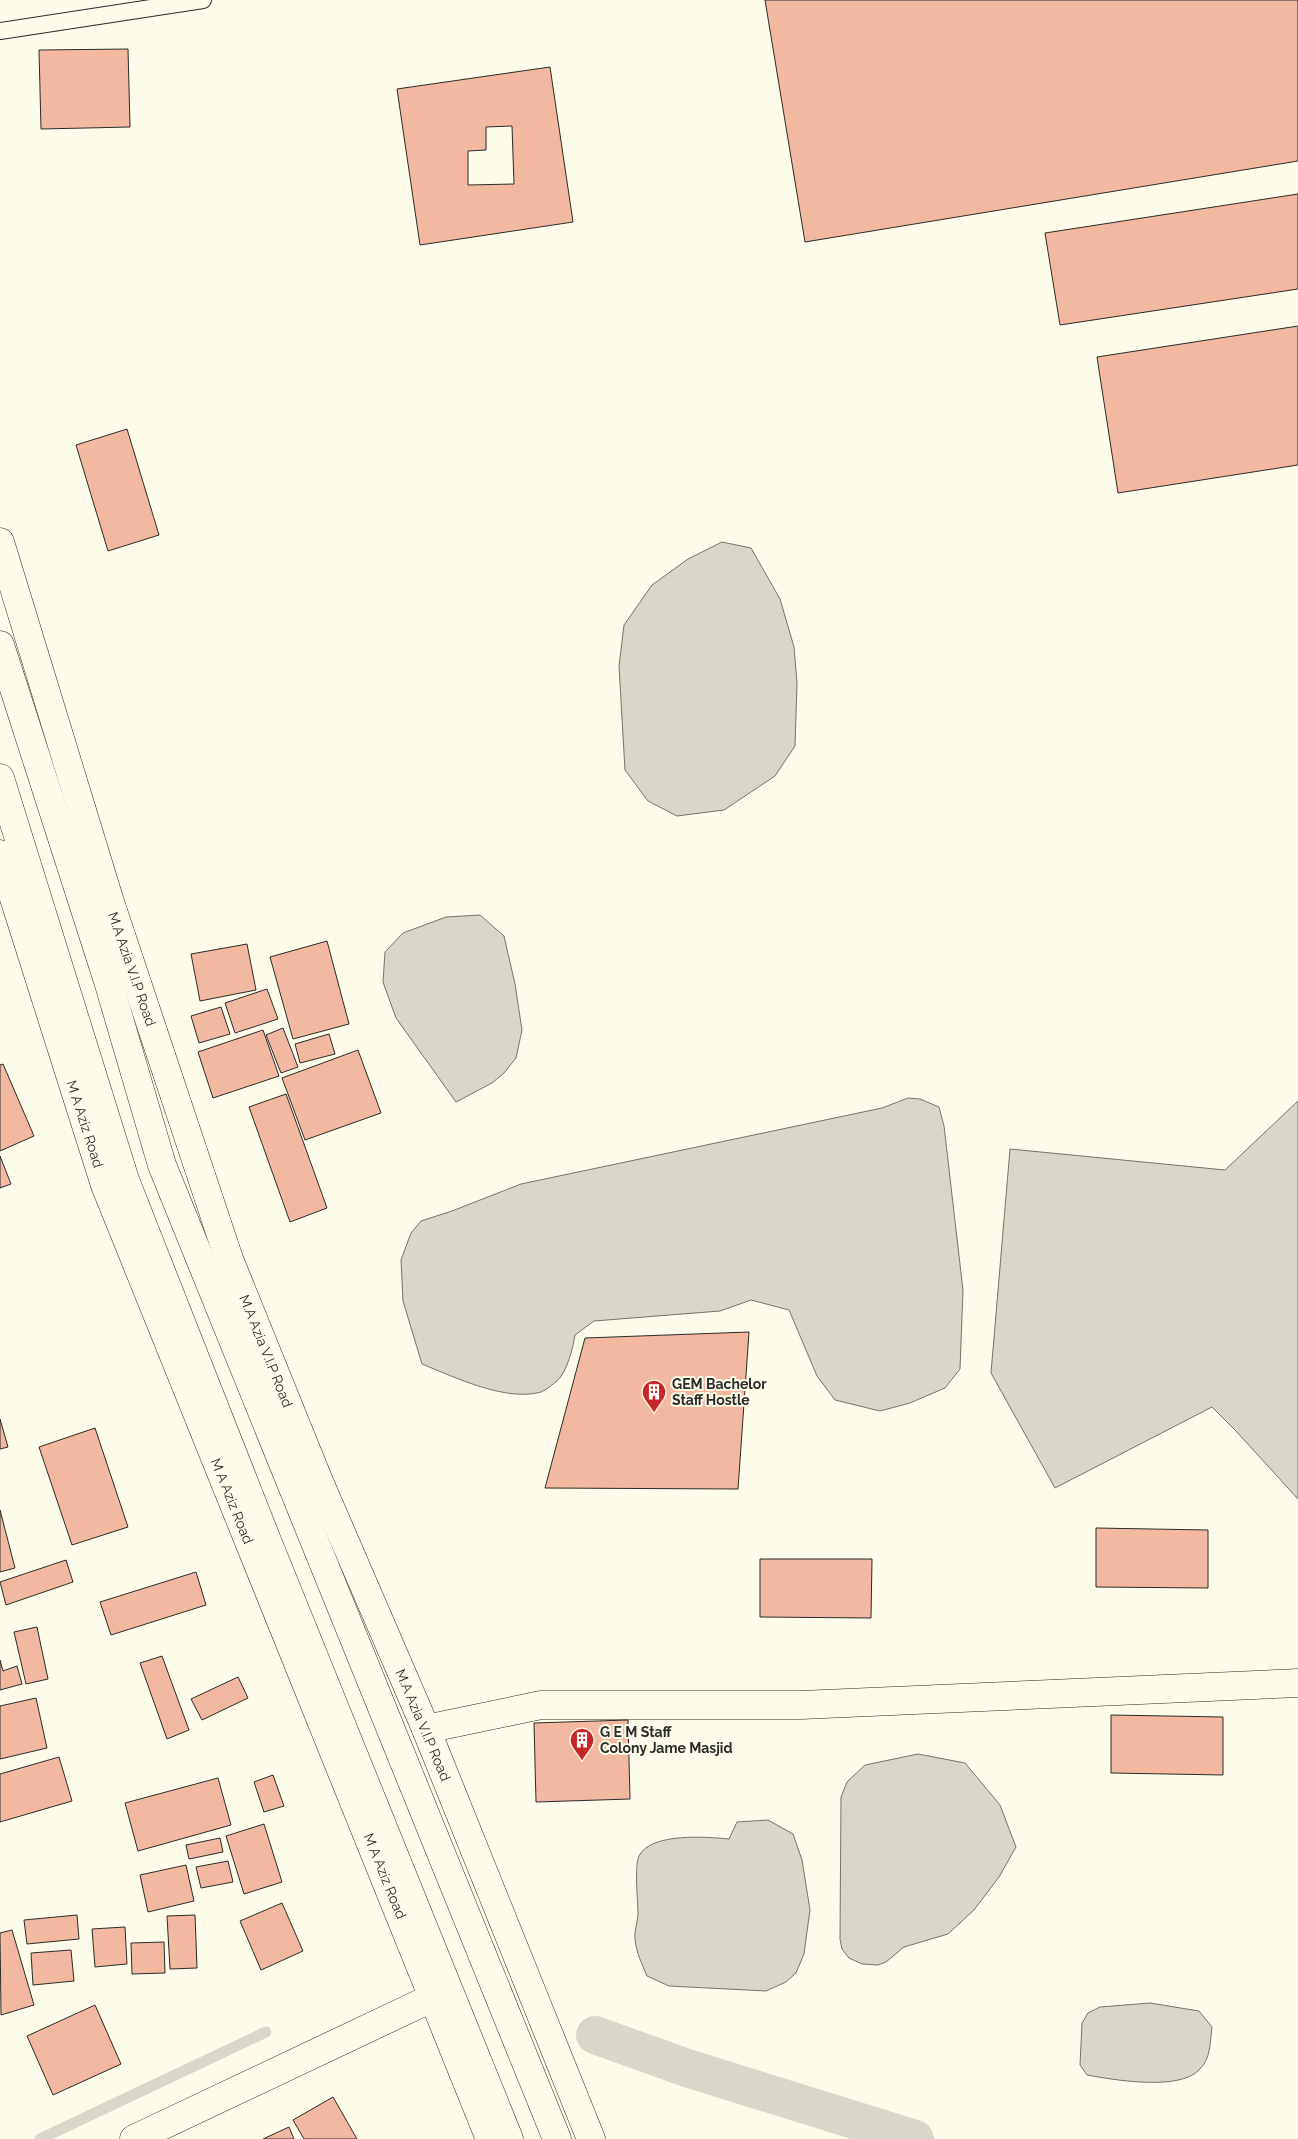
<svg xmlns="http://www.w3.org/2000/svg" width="1298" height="2139" font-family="Raleway,sans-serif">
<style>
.water{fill:#d8d7c9;stroke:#74746e}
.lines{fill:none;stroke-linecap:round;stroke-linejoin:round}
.stream{stroke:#d8d7c9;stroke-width:11}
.canal{stroke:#d8d7c9;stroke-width:38}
.building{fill:#f2b8a0;stroke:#2b2b2b;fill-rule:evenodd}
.service-casing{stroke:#2b2b2b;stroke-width:18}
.minor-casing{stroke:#2b2b2b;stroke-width:29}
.primary-casing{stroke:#2b2b2b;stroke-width:29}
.trunk-casing{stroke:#2b2b2b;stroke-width:29}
.service{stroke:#fdfbea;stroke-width:16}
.minor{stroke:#fdfbea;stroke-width:28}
.primary{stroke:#fdfbea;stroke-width:28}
.trunk{stroke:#fdfbea;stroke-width:28}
.labels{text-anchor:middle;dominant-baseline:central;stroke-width:4;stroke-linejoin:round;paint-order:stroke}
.street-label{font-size:14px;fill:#2b2b2b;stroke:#fdfbea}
.poi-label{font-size:14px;font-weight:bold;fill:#2b2b2b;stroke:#fdfbea;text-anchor:start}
</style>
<rect width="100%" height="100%" fill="#fdfbea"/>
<g class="water">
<path d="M722,542L751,548L780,599L794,647L797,683L795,746L775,776L724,810L677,816L648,801L625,770L619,666L624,625L652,585L688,559Z"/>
<path d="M480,915L504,936L515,984L522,1030L516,1058L504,1073L492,1083L456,1102L396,1018L383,982L385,952L403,933L446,917Z"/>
<path d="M908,1098L920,1099L939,1107L944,1126L963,1290L960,1369L945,1388L910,1403L880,1411L835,1400L817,1376L789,1310L751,1300L720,1311L594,1321L575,1335C573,1348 567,1372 557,1381C553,1384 546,1390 541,1392C506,1402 454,1377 422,1364L403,1301L401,1260L411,1233L421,1221L452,1211L521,1184L882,1108Z"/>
<path d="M1298,1101V1499L1235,1430L1212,1407L1055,1488L991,1373L1010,1149L1225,1170Z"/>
<path d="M918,1754L965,1763L1000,1805L1016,1847L999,1877L974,1910L948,1934L904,1947L886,1962L878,1965L862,1964L849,1958L842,1949L840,1939L841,1797L847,1782L865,1765Z"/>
<path d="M768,1820L793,1834L802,1860L810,1910L804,1954L796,1973L786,1982L766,1991L669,1986L647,1976C642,1964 636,1952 635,1939C634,1931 638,1921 638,1913C638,1900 634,1867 639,1856C651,1832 708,1837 729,1839L737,1822Z"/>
<path d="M1150,2003L1199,2011L1212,2027C1210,2042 1211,2059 1199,2070C1179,2091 1114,2080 1087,2075L1080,2065L1082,2023L1088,2013L1100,2007Z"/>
</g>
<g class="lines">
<path class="stream" d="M40,2139L266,2032"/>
<path class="canal" d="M595,2035L687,2068L915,2139"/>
</g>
<g class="building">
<path d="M765,0H1298V161L805,242Z"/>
<path d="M128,49L130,127L41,129L39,50Z"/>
<path d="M550,67L573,222L420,245L397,89ZM512,126L514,184L468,185V151L486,150V127Z"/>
<path d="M1298,194V289L1060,325L1045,233Z"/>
<path d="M1298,326V465L1118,493L1097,357Z"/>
<path d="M127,429L159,535L108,551L76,445Z"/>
<path d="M327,941L349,1024L293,1039L270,957Z"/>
<path d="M247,944L256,990L200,1001L191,954Z"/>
<path d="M267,989L278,1019L235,1033L225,1003Z"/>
<path d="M221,1007L230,1034L199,1043L191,1016Z"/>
<path d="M283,1028L298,1067L281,1073L266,1035Z"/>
<path d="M263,1030L279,1076L213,1098L198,1052Z"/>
<path d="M329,1034L335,1054L300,1063L295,1044Z"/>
<path d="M358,1050L381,1113L305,1140L282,1078Z"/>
<path d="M3,1064L34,1136L0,1151V1065Z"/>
<path d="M286,1094L327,1208L290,1222L249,1107Z"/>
<path d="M0,1156L11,1184L0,1188Z"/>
<path d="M749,1332L738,1489L545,1488L585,1338Z"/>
<path d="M0,1419L8,1447L0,1449Z"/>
<path d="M95,1428L128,1527L72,1545L39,1447Z"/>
<path d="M0,1510L15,1568L0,1572Z"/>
<path d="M1096,1528L1208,1530V1588L1096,1587Z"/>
<path d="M760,1559H872L871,1618L760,1617Z"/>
<path d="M66,1560L73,1582L6,1605L0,1582Z"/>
<path d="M196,1572L206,1605L111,1635L100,1602Z"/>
<path d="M37,1627L48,1679L26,1684L14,1632Z"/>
<path d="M162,1656L189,1730L167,1739L140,1663Z"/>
<path d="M0,1660L3,1671L17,1666L22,1684L0,1690Z"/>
<path d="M238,1677L248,1698L202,1720L191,1699Z"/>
<path d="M36,1698L47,1748L0,1759V1706Z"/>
<path d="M1111,1715L1223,1717V1775L1111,1773Z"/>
<path d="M628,1720L630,1799L536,1802L534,1723Z"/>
<path d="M59,1757L72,1801L0,1822V1774Z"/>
<path d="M273,1775L284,1806L264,1812L254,1782Z"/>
<path d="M218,1778L231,1825L138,1851L125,1803Z"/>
<path d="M264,1824L282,1882L244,1894L226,1836Z"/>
<path d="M220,1838L223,1852L189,1859L186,1845Z"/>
<path d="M228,1861L233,1882L201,1888L196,1867Z"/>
<path d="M186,1865L194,1901L148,1912L140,1875Z"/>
<path d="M282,1903L303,1951L261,1970L240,1921Z"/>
<path d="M77,1915L79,1939L27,1944L24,1920Z"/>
<path d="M195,1915L197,1968L170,1969L167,1916Z"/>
<path d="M125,1927L127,1964L95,1967L92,1929Z"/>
<path d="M12,1930L34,2005L1,2015L0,1933Z"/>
<path d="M164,1942L165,1973L132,1974L131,1943Z"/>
<path d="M71,1950L74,1981L33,1985L31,1953Z"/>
<path d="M95,2005L121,2064L53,2095L27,2036Z"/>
<path d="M333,2097L357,2139H304L293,2120Z"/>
<path d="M289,2127L294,2139H263Z"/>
</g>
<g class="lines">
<defs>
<path id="service" d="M0,31L203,0"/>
<g id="minor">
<path d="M426,1729L541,1705H801L1298,1683"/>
<path d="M134,2139L434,1997"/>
</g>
<g id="primary">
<path d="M0,542L110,902L229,1259L318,1479L426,1729L591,2139"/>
<path d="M0,854L105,1185L490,2139"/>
</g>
<g id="trunk">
<path d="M0,645L108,981L162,1165L557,2139"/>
<path d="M0,778L125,1180L266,1538L509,2139"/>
</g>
</defs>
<use href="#service" class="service-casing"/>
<use href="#minor" class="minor-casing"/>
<use href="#primary" class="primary-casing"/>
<use href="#trunk" class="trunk-casing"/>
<use href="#service" class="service"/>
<use href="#minor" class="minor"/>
<use href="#primary" class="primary"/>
<use href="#trunk" class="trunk"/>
</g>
<defs>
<symbol id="building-pin" viewBox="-11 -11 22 30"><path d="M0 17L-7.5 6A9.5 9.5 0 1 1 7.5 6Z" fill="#c62828" stroke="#fdfbea"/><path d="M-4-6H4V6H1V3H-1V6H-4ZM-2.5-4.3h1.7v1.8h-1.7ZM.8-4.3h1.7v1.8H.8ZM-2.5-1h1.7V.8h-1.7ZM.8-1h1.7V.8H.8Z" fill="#fff"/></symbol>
</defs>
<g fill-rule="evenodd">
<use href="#building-pin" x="640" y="1378" width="28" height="38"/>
<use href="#building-pin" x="568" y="1726" width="28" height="38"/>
</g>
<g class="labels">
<g class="street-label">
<text transform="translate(132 969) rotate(71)">M.A Azia V.I.P Road</text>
<text transform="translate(85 1124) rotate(72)">M A Aziz Road</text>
<text transform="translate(266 1351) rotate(68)">M.A Azia V.I.P Road</text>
<text transform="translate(232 1501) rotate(68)">M A Aziz Road</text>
<text transform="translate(423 1725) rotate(67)">M.A Azia V.I.P Road</text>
<text transform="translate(385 1876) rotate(68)">M A Aziz Road</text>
</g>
<g class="poi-label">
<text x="672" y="1384">GEM Bachelor<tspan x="672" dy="16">Staff Hostle</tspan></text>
<text x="600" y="1732">G E M Staff<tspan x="600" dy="16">Colony Jame Masjid</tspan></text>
</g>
</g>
</svg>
